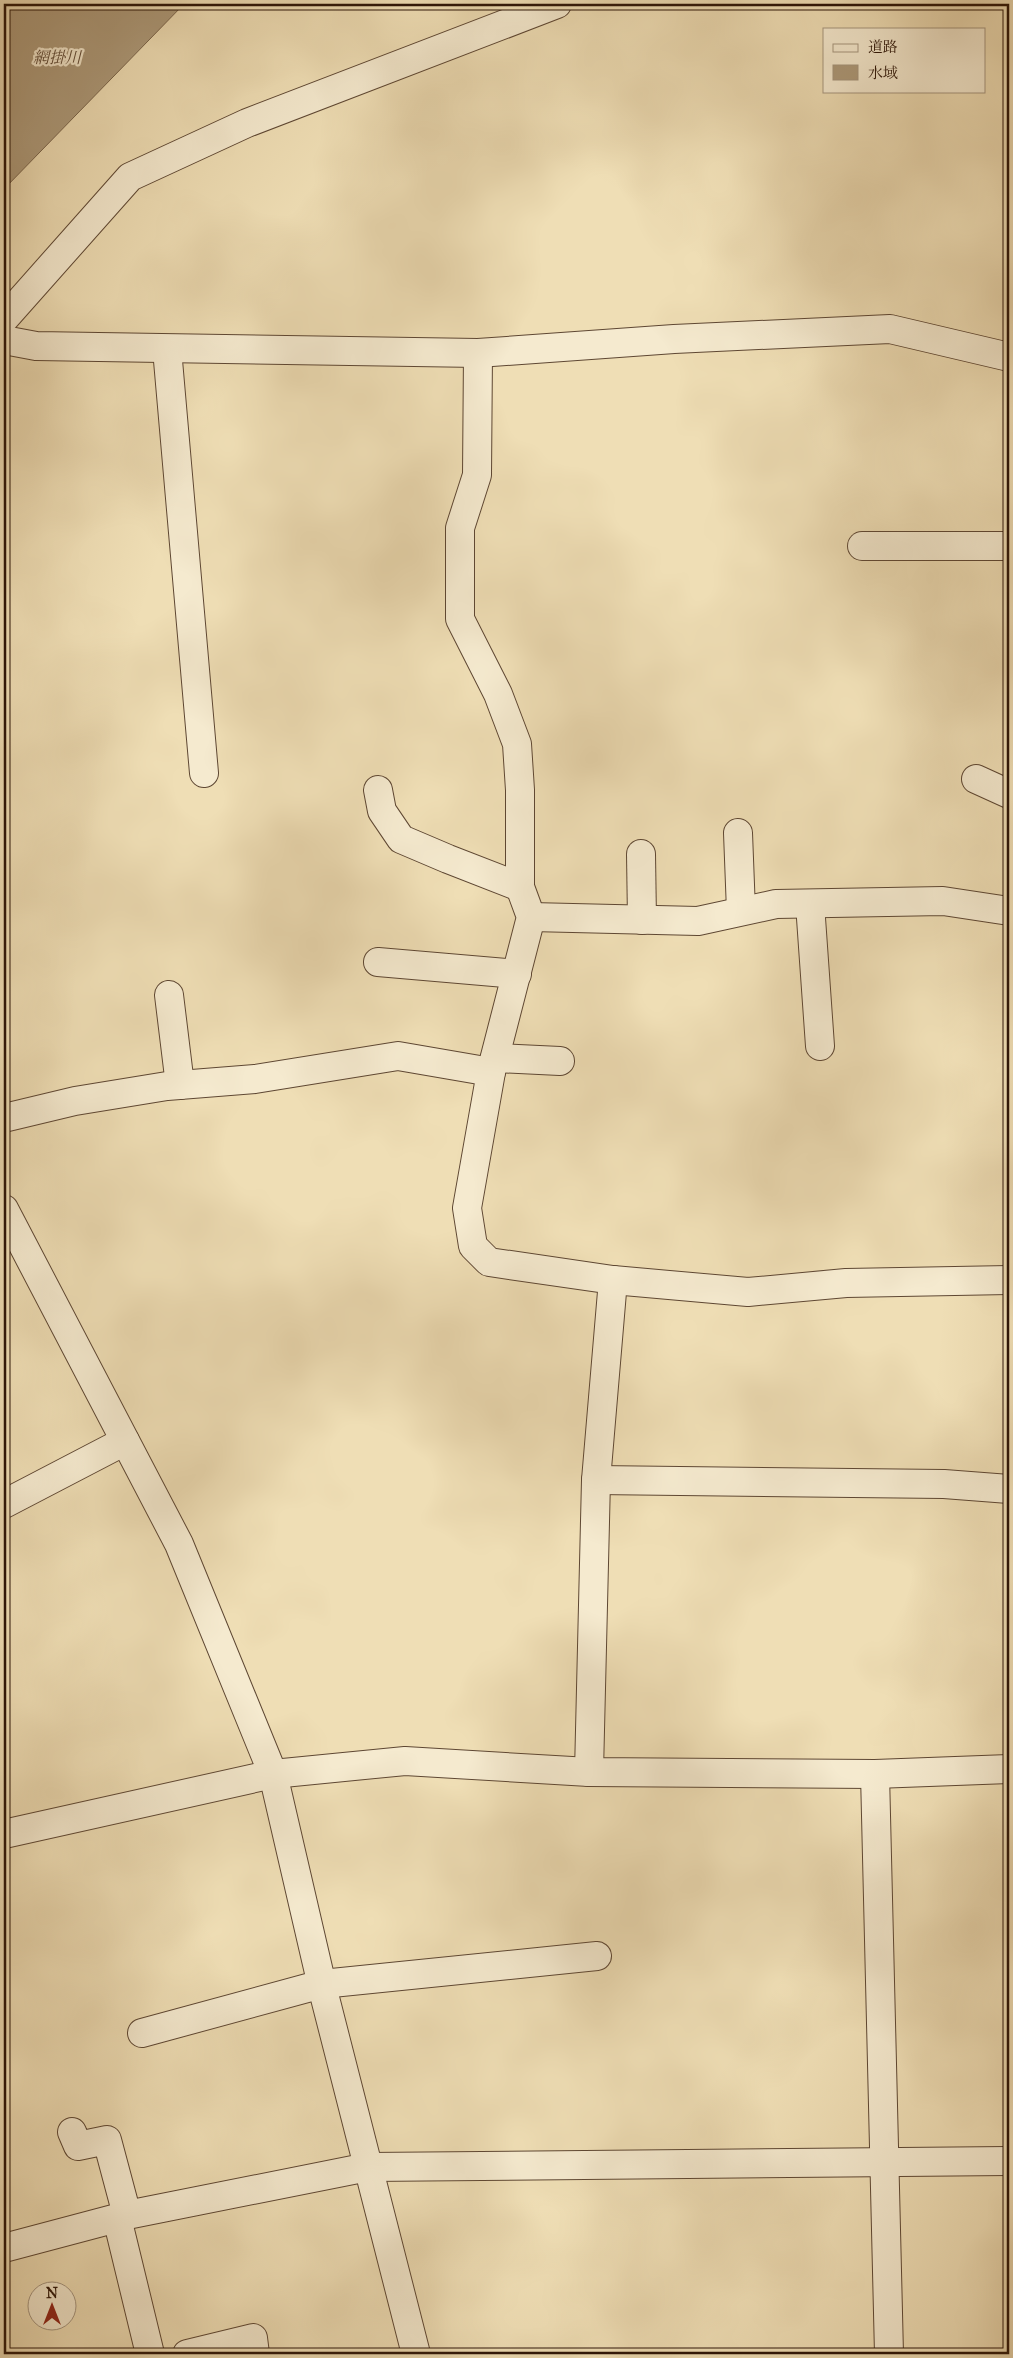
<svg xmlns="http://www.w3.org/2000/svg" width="1013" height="2358" font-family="'IM FELL Great Primer','Noto Serif JP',serif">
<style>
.water{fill:#ad9a7a;stroke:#7a654c}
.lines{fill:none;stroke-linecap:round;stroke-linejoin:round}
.minor-casing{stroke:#5e4733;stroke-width:30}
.minor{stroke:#f5eacf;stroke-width:28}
.labels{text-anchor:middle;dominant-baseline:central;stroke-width:4.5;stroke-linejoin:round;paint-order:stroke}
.water-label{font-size:16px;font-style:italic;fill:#604a36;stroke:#f5eacf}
</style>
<rect width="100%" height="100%" fill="#efdeb5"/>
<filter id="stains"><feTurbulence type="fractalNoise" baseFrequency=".004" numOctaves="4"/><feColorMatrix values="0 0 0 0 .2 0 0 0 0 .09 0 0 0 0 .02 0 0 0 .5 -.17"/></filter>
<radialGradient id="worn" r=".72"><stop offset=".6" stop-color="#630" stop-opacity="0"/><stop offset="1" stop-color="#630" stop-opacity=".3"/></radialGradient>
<path class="water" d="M4,4H184L4,189Z"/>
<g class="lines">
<defs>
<g id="minor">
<path d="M4,319L130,177L247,123L557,4"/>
<path d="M4,340L36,346L478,353L674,339L890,329L1009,357"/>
<path d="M167,349L204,773"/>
<path d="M478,353L477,475L460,528V619L498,694L517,744L520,790V887L531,917L491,1072L467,1208L473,1246L489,1262L613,1280L748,1292L846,1283L1009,1280"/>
<path d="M862,546H1009"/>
<path d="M976,779L1009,794"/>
<path d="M378,790L382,811L401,839L448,859L520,887"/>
<path d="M738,833L741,911"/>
<path d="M641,854L642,920"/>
<path d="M810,904L820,1046"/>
<path d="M531,917L698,921L776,904L943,901L1009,911"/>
<path d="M378,962L517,974"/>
<path d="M169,995L180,1085"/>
<path d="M495,1058L560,1061"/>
<path d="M4,1118L75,1101L167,1086L255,1079L398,1056L491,1072"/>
<path d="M4,1209L179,1544L273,1774L324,1994L416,2354"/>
<path d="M596,1480L944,1484L1009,1489"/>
<path d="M4,1504L125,1441"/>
<path d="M589,1772L596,1480L613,1280"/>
<path d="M875,1774L889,2354"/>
<path d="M4,1834L273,1774L405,1761L589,1772L875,1774L1009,1769"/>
<path d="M142,2033L322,1984L597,1956"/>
<path d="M72,2132L78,2146L107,2140L127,2215"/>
<path d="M4,2248L117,2218"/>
<path d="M150,2354L117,2218L127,2215L368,2167L1009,2161"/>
<path d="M187,2354L253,2338L255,2354"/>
</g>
</defs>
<use href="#minor" class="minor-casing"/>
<use href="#minor" class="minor"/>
</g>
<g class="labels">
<g class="water-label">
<text x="57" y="57">網掛川</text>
</g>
</g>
<rect width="1013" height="2358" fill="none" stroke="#efdeb5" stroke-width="20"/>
<rect x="5" y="5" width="1003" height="2348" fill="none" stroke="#2d1508" stroke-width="2.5"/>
<rect x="10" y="10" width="993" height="2338" fill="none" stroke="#2d1508"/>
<rect x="823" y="28" width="162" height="65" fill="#f5eacf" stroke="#a5957f"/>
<rect x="833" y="44" width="25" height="8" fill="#f5eacf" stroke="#a5957f"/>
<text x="868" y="52" font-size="15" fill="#2d1508">道路</text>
<rect x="833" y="65" width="25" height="15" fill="#ad9a7a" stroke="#a5957f"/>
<text x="868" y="78" font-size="15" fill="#2d1508">水域</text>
<g transform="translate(52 2306)"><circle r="24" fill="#f5eacf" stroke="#a5957f"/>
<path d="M0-4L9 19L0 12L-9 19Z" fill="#8f2418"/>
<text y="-8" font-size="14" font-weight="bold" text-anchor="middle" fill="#2d1508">N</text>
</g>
<rect width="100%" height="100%" filter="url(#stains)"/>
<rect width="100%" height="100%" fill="url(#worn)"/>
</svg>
